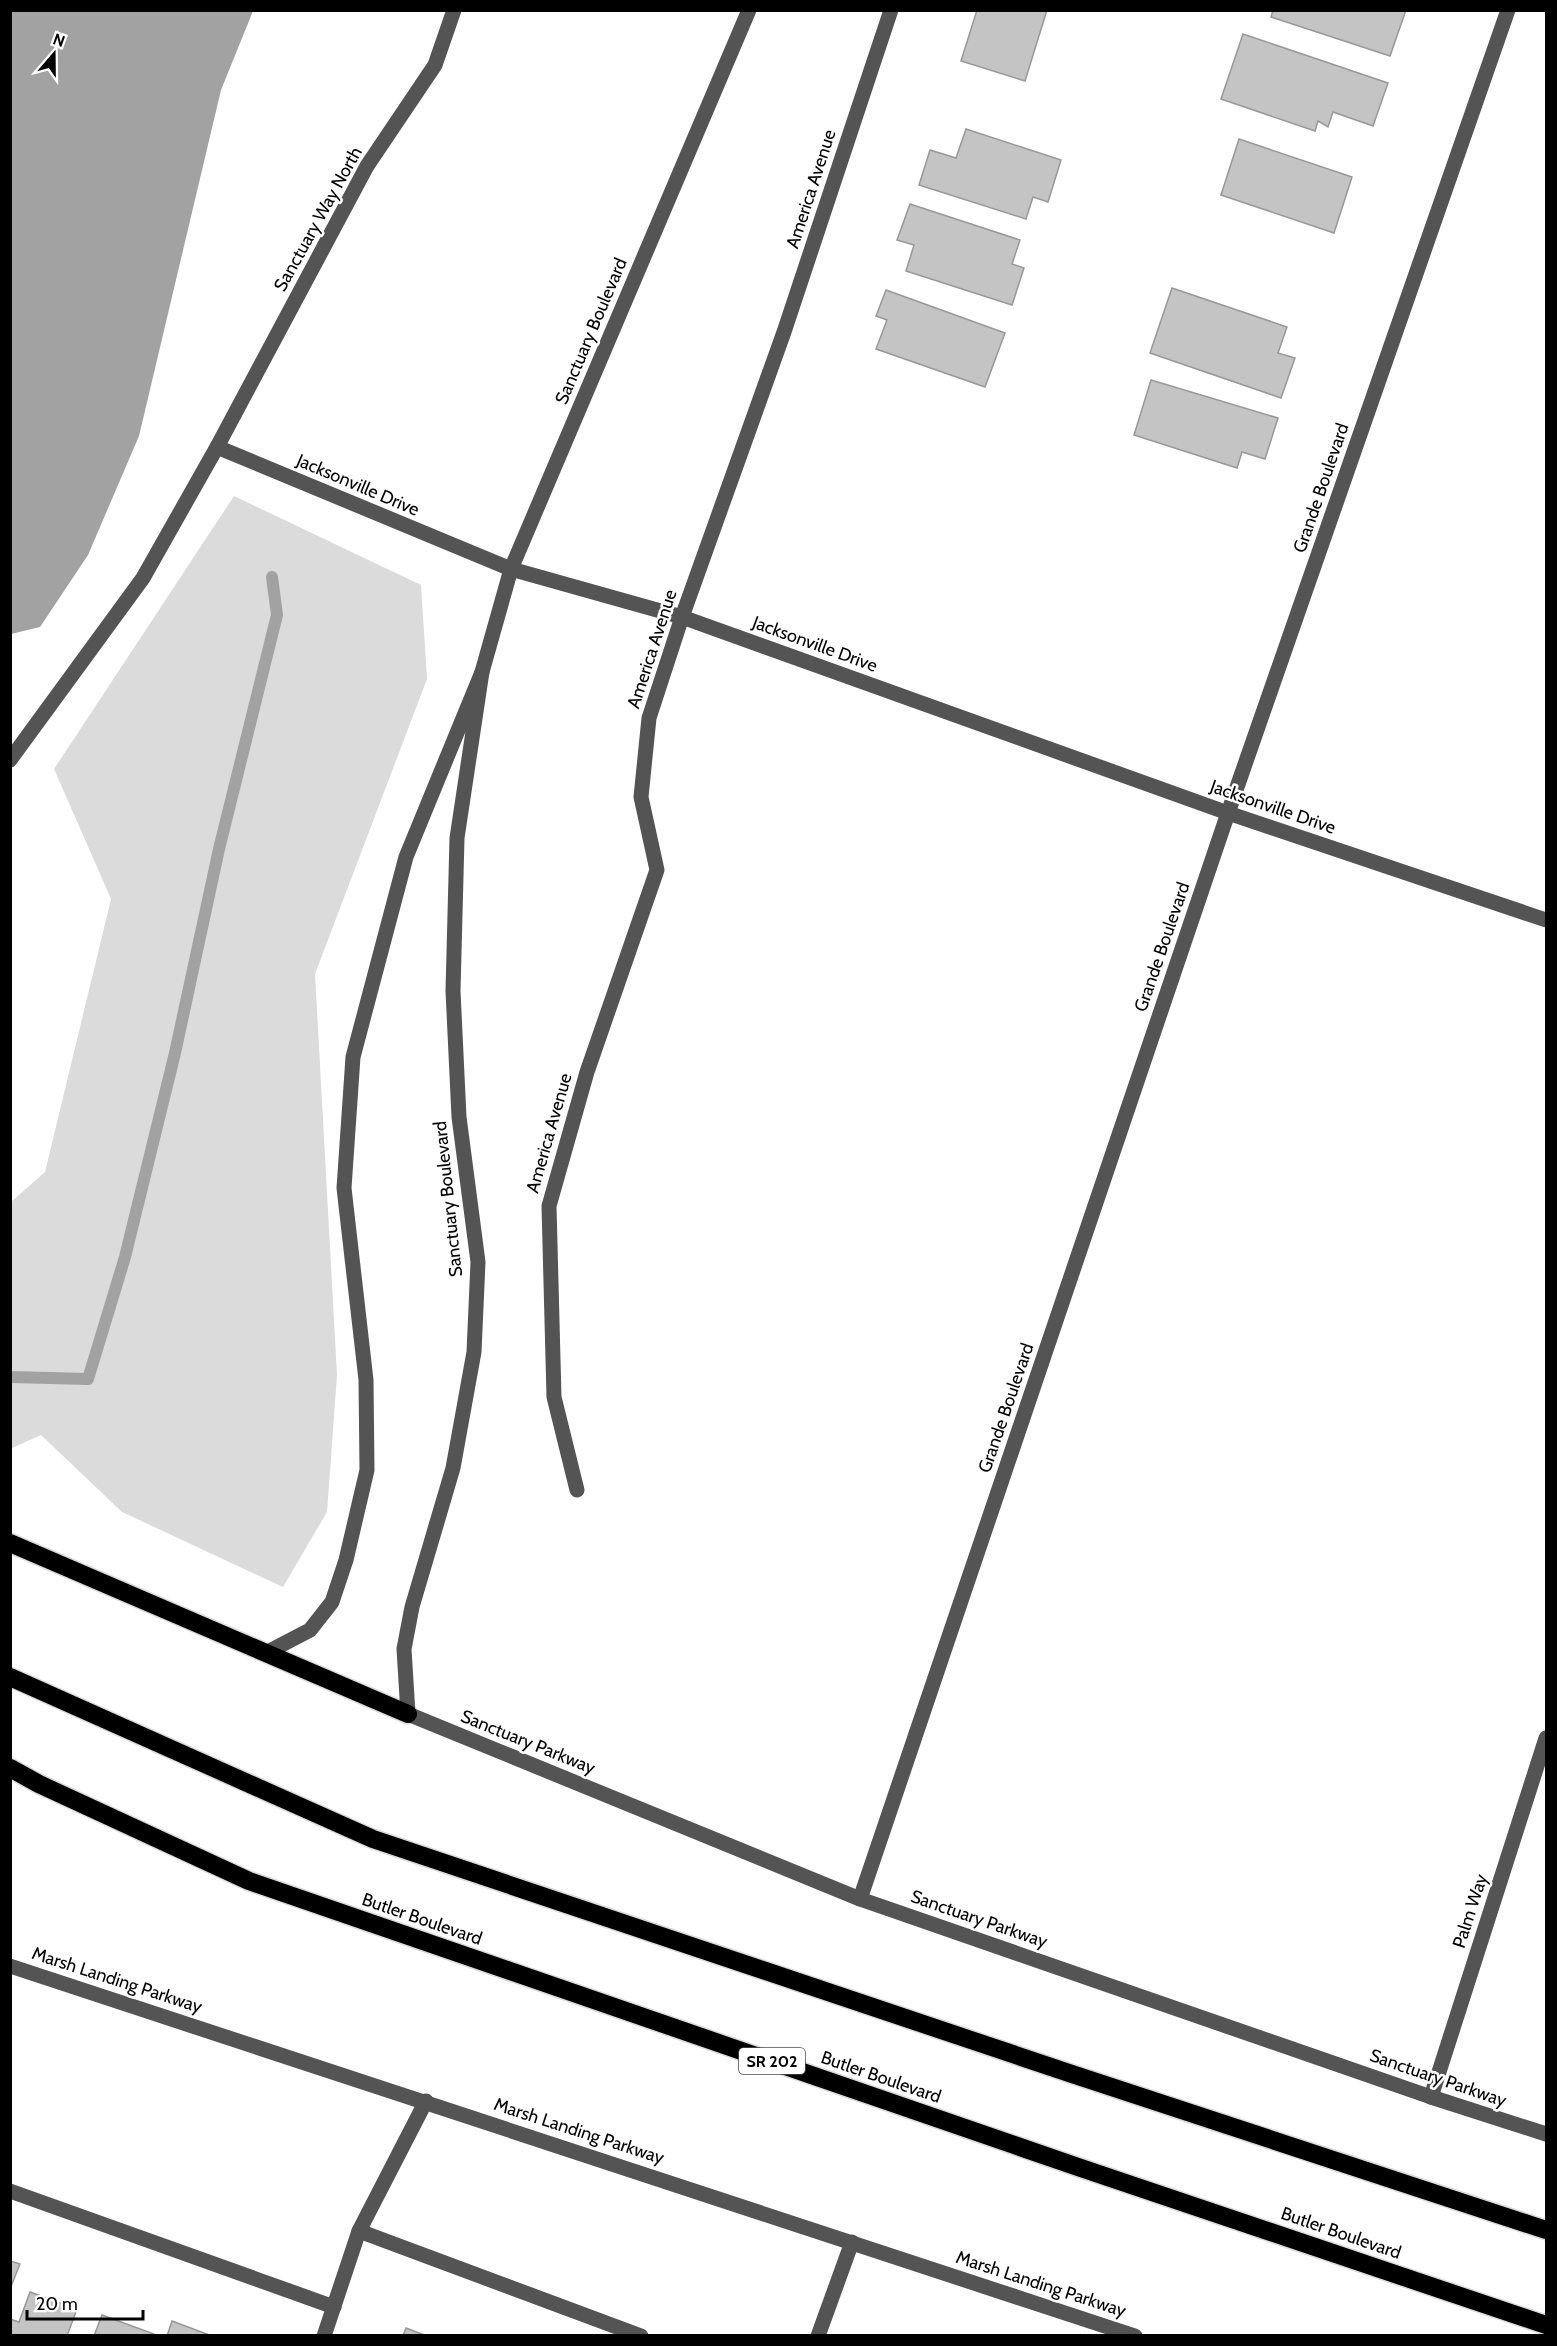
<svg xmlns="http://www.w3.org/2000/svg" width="1557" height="2346" font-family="Cabin,sans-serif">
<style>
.green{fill:#dbdbdb}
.water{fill:#a2a2a2}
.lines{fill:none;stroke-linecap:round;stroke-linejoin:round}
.stream{stroke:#a2a2a2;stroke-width:12}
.building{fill:#c4c4c4;stroke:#989898;stroke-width:1.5}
.highway-casing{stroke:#dbdbdb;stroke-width:21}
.minor{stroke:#545454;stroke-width:15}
.highway{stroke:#000;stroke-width:18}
.labels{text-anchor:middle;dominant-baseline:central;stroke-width:5;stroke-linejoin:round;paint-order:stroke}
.shield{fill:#fff;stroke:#4c4c4c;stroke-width:1.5}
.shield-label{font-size:16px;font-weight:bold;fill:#000}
.street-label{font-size:18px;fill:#000;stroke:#fff}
</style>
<rect width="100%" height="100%" fill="#fff"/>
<path class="green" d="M234,496L421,585L427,679L315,974L337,1375L327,1512L283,1587L122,1512L41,1435L10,1449L11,1202L45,1172L111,899L54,769Z"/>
<path class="water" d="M10,11H253L221,90L139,436L88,555L40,627L11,634Z"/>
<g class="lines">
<path class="stream" d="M10,1377L88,1379L125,1257L175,1053L219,849L277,615L272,577"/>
</g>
<g class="building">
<path d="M977,10H1047L1025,81L961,61Z"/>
<path d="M1273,10H1406L1390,56L1271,17Z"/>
<path d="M1243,34L1388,83L1373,126L1333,112L1328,127L1318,121L1315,131L1221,99Z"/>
<path d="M966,129L1061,160L1048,202L1033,197L1026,219L919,185L930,150L956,158Z"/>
<path d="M1239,139L1352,177L1334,233L1221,195Z"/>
<path d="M910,204L1020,240L1012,264L1024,268L1012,305L906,271L914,245L897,240Z"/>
<path d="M1172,288L1287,327L1278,353L1295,358L1281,398L1150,353Z"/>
<path d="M886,290L1005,333L985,387L876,349L887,320L876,316Z"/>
<path d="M1151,380L1278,418L1265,459L1242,452L1237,468L1134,435Z"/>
<path d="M10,2261L20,2264L10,2289Z"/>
<path d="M30,2292L77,2309L67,2336H10V2319L19,2322Z"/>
<path d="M102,2315L154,2334V2336H94Z"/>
<path d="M172,2321L212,2336H167Z"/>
<path d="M406,2328L427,2336H403Z"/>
</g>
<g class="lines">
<defs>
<g id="highway">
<path d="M10,1543L408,1714"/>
<path d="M10,1677L373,1839L1072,2074L1546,2230"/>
<path d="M10,1768L39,1784L249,1881L1078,2167L1546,2325"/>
</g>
</defs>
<use href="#highway" class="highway-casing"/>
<g class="minor">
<path d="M217,447L511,569L682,617L1228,813L1546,920"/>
<path d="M482,672L511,569L749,10"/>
<path d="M10,760L143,578L217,447L367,166L435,65L454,10"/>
<path d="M577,1490L554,1397L549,1206L587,1072L657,870L641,797L649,718L682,617L784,332L891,10"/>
<path d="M266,1653L310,1630L332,1602L346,1560L367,1470L366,1380L344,1188L353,1057L406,857L482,672L457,838L453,991L459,1117L478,1262L474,1352L453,1468L412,1607L404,1649L408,1714L860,1899L1431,2097L1546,2134"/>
<path d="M860,1899L1228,813L1508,10"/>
<path d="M10,1966L1135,2336"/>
<path d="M1431,2097L1546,1738"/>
<path d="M10,2191L334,2307"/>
<path d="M359,2231L641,2336"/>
<path d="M324,2336L359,2231L426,2101"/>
<path d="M818,2336L852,2242"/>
</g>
<use href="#highway" class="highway"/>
</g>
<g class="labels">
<rect class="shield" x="739" y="2048" width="66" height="26" rx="4.5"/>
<g class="shield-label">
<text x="772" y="2061">SR 202</text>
</g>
<g class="street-label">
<text transform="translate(811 189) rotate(-72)">America Avenue</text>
<text transform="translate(318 219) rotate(-61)">Sanctuary Way North</text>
<text transform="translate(591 331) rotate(-67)">Sanctuary Boulevard</text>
<text transform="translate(358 485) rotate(23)">Jacksonville Drive</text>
<text transform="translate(1321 488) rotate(-71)">Grande Boulevard</text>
<text transform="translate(815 644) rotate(20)">Jacksonville Drive</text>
<text transform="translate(652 649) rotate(-72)">America Avenue</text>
<text transform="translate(1273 807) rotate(19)">Jacksonville Drive</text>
<text transform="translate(1162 947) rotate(-71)">Grande Boulevard</text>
<text transform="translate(549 1133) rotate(-74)">America Avenue</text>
<text transform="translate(448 1199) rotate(-96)">Sanctuary Boulevard</text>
<text transform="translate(1006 1408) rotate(-71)">Grande Boulevard</text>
<text transform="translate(528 1742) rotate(22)">Sanctuary Parkway</text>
<text transform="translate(1470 1911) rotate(-72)">Palm Way</text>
<text transform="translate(422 1919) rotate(19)">Butler Boulevard</text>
<text transform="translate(979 1919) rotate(19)">Sanctuary Parkway</text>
<text transform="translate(117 1980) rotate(18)">Marsh Landing Parkway</text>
<text transform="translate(881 2077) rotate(19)">Butler Boulevard</text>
<text transform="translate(1438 2078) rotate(19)">Sanctuary Parkway</text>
<text transform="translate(579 2131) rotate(18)">Marsh Landing Parkway</text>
<text transform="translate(1341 2233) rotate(19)">Butler Boulevard</text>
<text transform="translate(1041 2284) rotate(18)">Marsh Landing Parkway</text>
</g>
</g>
<rect width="1557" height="2346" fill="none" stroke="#000000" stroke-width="24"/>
<g transform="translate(54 54) rotate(20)" stroke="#ffffff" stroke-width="4.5" paint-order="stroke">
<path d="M0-4.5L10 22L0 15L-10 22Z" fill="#000000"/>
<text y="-9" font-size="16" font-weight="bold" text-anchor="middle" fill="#000000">N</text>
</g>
<path d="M27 2310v9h116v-9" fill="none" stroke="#000000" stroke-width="3"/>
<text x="36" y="2310" font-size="18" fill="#000000" stroke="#ffffff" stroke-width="4.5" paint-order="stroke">20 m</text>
</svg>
